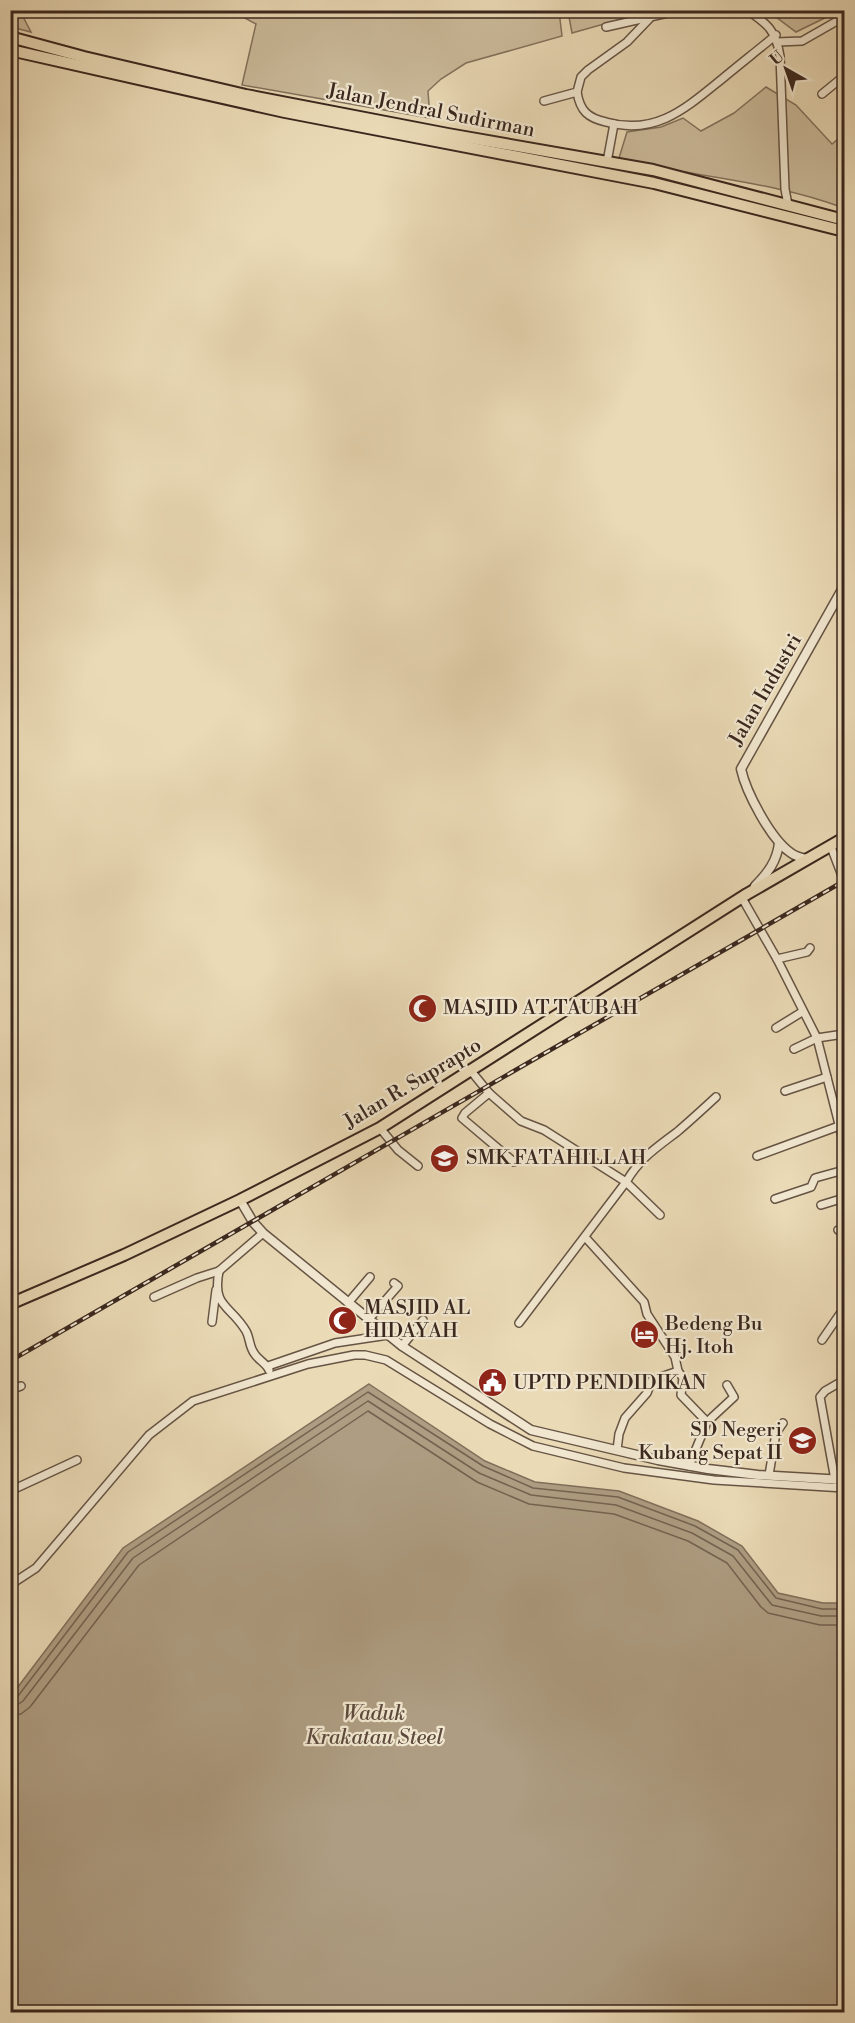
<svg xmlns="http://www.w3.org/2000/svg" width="855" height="2023" font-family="'Libre Bodoni',serif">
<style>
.green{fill:#ccbc9c;stroke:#83725d;stroke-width:1.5}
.water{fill:#ae9d82;stroke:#806e5a;stroke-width:1.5}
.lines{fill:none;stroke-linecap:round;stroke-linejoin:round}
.shore{stroke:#746250;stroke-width:1.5}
.minor-casing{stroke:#665444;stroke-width:10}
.tertiary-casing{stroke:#665444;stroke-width:11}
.trunk-casing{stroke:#3a271e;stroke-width:14}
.minor{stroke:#f1e7d0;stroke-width:7}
.tertiary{stroke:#f1e7d0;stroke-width:8}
.trunk{stroke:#eadab6;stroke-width:10}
.rail-casing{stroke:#3a271e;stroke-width:4.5}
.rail{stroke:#f1e7d0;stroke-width:2;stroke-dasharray:7;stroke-linecap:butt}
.labels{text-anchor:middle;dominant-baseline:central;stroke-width:4.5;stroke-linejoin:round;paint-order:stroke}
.street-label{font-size:20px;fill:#3a271e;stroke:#f1e7d0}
.poi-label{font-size:20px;fill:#3a271e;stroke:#f1e7d0;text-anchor:start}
.water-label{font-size:21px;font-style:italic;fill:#5d4a3c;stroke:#f1e7d0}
</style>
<rect width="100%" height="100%" fill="#eadab6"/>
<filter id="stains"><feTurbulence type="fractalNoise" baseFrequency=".00333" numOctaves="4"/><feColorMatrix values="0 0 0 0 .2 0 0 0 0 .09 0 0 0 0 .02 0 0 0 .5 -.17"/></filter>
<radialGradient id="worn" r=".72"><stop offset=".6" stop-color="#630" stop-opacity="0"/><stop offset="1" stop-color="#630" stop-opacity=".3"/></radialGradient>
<g class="green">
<path d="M10,11H20L31,32L11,27Z"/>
<path d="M232,11H559L562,36L466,63L441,79L428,91L430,118L242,85L256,24Z"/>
<path d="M568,11H650L572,33Z"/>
<path d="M768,11H839L796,32Z"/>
<path d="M766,87L796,105L832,144L844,134V208C793,189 744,182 691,173C667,169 643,163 619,158L627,132L661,127L683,118L701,131L734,113Z"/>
</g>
<path class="water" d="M369,1384L485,1461L535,1482L619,1491L698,1521L742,1546L778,1593L823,1603H844V2012H11V1696L123,1548Z"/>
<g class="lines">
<g class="shore">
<path d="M10,1699L18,1696L128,1552L368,1392L483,1466L533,1488L618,1497L695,1526L738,1550L776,1598L822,1609H844"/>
<path d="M10,1706L17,1705L23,1701L133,1558L368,1401L479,1473L531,1495L616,1505L692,1533L733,1556L772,1605L821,1616H844"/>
<path d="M10,1715L21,1714L30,1707L139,1565L368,1411L477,1482L529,1504L614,1514L688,1541L727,1563L761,1607L768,1613L820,1625H844"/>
</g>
<defs>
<g id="minor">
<path d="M747,10C768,24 776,31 780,56L785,189L788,205"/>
<path d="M606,27L681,10"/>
<path d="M777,42L802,41L844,17"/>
<path d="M577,92C580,111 588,118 606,122C656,136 686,108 722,79C740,64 758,50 776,35"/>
<path d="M822,94L844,76"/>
<path d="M544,101L577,92L581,77L588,70L627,42L649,19"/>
<path d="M607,162L614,124"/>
<path d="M831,847L844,881"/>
<path d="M742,898L777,959L817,1038L844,1144"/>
<path d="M777,959L807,952L810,948"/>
<path d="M776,1028L802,1012"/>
<path d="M794,1049L817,1038L844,1034"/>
<path d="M471,1071L489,1093L521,1121L544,1130L626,1182C640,1158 656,1148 677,1132C690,1121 703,1109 716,1097"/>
<path d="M785,1091L827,1077"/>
<path d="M489,1093L465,1113L462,1118L514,1162"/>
<path d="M380,1128L398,1150L418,1166"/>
<path d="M757,1156L839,1126"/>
<path d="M775,1199L811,1187L815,1178L844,1170"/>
<path d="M821,1205L844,1198"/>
<path d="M838,1230L844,1228"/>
<path d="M585,1237L644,1302L647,1314L675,1357L678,1371L683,1378L681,1395L707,1422"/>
<path d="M219,1271C212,1308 230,1304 246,1331C250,1338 249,1346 254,1353C258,1360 266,1363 269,1370"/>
<path d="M154,1297L197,1278L219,1271L263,1233"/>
<path d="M348,1303L370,1277"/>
<path d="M369,1319L398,1286L394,1283"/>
<path d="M212,1322L216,1290"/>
<path d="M519,1323L626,1182L660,1215"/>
<path d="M822,1340L844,1308"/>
<path d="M402,1346L423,1320"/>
<path d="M268,1366L335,1343L388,1335"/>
<path d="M10,1390L21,1386"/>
<path d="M617,1450L619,1434L625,1418L647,1393L652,1380L678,1371"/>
<path d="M689,1466L707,1422L734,1397L727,1385"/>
<path d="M769,1475L776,1433L783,1423"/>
<path d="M835,1480L820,1397L825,1391L844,1380"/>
<path d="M10,1491L77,1460"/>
<path d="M10,1585L36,1568L149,1435L193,1401L308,1364L354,1355H365L386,1360L490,1424L533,1446L624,1468L714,1480L844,1488"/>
</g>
<g id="tertiary">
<path d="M808,859C802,858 796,857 791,853C771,840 746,792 741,769L844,586"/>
<path d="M755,886C768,873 777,861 779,843"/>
<path d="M240,1200L253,1222L263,1233L402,1346L531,1430L658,1460L708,1469L758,1475L844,1480"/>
</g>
<g id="trunk">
<path d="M10,37L84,57L246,95L448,134L653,170L844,220"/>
<path d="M10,50L285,112L654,183L844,231"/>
<path d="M10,1304L124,1255L240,1200L380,1128L747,894L844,838"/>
</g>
</defs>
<use href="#minor" class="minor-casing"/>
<use href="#tertiary" class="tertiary-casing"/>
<use href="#trunk" class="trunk-casing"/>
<use href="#minor" class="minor"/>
<use href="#tertiary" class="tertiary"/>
<use href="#trunk" class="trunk"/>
<defs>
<path id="rail" d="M10,1361L844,881"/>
</defs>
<use href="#rail" class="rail-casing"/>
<use href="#rail" class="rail"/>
</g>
<defs>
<symbol id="mosque-disc" viewBox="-11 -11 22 22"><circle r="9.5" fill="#8f2418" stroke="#f1e7d0"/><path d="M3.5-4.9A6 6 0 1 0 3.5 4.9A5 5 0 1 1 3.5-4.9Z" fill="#fff"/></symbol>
<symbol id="school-disc" viewBox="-11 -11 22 22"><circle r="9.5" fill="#8f2418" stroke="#f1e7d0"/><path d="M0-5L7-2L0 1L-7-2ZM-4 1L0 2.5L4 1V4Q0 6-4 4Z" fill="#fff"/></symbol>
<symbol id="hotel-disc" viewBox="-11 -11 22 22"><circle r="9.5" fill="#8f2418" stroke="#f1e7d0"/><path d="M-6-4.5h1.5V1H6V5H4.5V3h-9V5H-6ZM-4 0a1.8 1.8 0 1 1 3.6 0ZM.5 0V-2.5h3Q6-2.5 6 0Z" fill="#fff"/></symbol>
<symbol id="civic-disc" viewBox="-11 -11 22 22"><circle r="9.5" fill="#8f2418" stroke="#f1e7d0"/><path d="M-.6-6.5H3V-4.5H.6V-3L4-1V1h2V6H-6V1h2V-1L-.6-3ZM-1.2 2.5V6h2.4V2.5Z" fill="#fff"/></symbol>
</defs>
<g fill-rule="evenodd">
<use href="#mosque-disc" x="406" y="992" width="33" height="33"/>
<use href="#school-disc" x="428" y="1142" width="33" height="33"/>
<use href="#mosque-disc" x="326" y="1304" width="33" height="33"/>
<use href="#hotel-disc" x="628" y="1318" width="33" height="33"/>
<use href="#civic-disc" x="476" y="1366" width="33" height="33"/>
<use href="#school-disc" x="786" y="1424" width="33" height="33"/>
</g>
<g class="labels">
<g class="street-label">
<text transform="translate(431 111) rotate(11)">Jalan Jendral Sudirman</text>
<text transform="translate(766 690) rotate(-60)">Jalan Industri</text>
<text transform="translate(413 1084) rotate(-31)">Jalan R. Suprapto</text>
</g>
<g class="poi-label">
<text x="443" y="1008">MASJID AT TAUBAH</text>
<text x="466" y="1158">SMK FATAHILLAH</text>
<text x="364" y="1308">MASJID AL<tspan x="364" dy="23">HIDAYAH</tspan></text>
<text x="665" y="1324">Bedeng Bu<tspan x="665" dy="23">Hj. Itoh</tspan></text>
<text x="513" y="1383">UPTD PENDIDIKAN</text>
<text x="782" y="1430" text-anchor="end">SD Negeri<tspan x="782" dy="23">Kubang Sepat II</tspan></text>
</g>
<g class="water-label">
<text x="374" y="1714">Waduk<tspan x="374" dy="24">Krakatau Steel</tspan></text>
</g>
</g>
<rect width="855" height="2023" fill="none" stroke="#eadab6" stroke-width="36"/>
<rect x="12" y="12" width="831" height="1999" fill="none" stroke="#3a271e" stroke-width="3"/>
<rect x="18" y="18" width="819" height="1987" fill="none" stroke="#3a271e" stroke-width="1.5"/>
<g transform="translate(786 69) rotate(320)" stroke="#f1e7d0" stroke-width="4.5" paint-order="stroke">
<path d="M0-4.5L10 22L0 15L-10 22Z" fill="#3a271e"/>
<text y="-9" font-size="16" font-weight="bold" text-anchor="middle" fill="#3a271e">U</text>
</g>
<rect width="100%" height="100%" filter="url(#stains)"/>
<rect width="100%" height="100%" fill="url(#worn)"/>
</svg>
